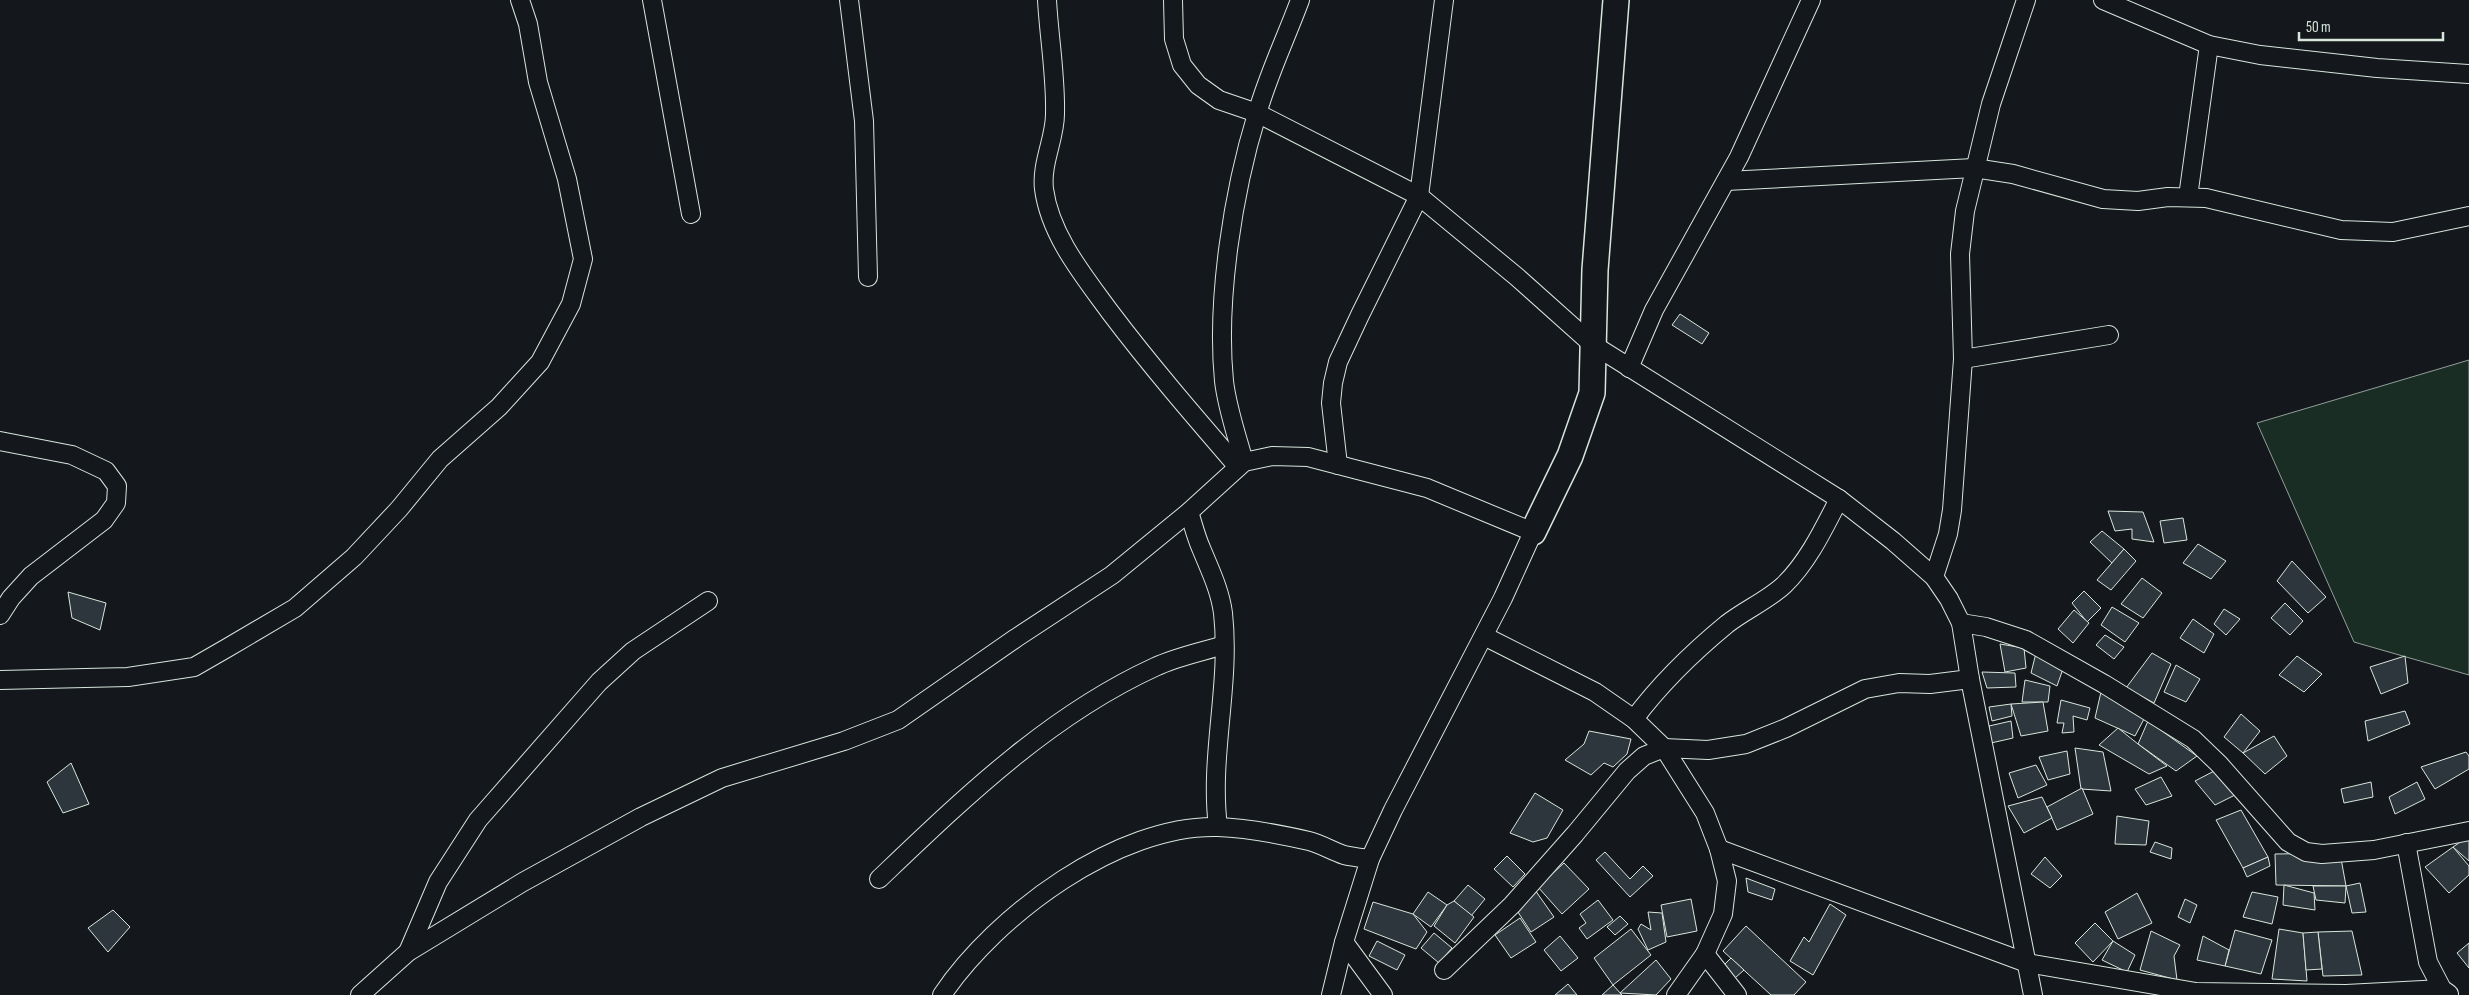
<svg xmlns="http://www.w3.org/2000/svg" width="2469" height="995" font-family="'Sofia Sans Condensed',sans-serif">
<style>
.green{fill:#1a2d24;stroke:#939e99}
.building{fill:#2c363c;stroke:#d8e6dc}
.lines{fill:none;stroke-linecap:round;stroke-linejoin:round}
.street-casing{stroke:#d8e6dc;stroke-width:20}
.secondary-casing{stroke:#d8e6dc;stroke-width:28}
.street{stroke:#14181c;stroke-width:18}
.secondary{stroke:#14181c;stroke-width:25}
</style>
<rect width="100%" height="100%" fill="#14181c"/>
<path class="green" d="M2469,360V675L2354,642L2257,423Z"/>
<g class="building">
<path d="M1680,314L1709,333L1702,344L1672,325Z"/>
<path d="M2108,511L2143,512L2154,542L2132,539V529L2115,531Z"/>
<path d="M2183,518L2187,540L2164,543L2160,521Z"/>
<path d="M2102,531L2124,549L2112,563L2090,542Z"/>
<path d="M2198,544L2226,561L2211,579L2183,563Z"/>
<path d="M2124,549L2136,561L2111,590L2097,580Z"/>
<path d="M2292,561L2326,597L2308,613L2277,581Z"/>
<path d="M2142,578L2162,593L2143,618L2121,604Z"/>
<path d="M2084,591L2101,608L2087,622L2072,603Z"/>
<path d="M68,592L106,603L100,630L72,618Z"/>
<path d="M2285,603L2303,621L2290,635L2271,618Z"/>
<path d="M2112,607L2139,623L2125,642L2101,625Z"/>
<path d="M2224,609L2240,619L2226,635L2214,624Z"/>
<path d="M2074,610L2089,623L2073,643L2058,629Z"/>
<path d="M2193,619L2214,634L2204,653L2180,638Z"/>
<path d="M2105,635L2124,647L2114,659L2096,645Z"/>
<path d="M2000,644L2024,648L2026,668L2005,672Z"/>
<path d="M2036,653L2065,663L2057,686L2031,673Z"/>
<path d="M2152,653L2171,664L2154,703L2126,688Z"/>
<path d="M2297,656L2322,674L2304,692L2279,675Z"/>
<path d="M2405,656L2408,683L2381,694L2370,667Z"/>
<path d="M2176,665L2200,679L2186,702L2164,692Z"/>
<path d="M1982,672L2015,673L2016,687L1987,688Z"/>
<path d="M2025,680L2050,686L2048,702H2022Z"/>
<path d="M2101,692L2144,719L2135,736L2095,718Z"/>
<path d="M2061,700L2090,708L2087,720L2073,716L2074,732L2062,733L2064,723H2057Z"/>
<path d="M2043,702L2048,731L2021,736L2011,704Z"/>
<path d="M2011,704L2012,716L1992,721L1989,707Z"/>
<path d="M2405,711L2410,724L2368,741L2365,721Z"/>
<path d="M2241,714L2260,731L2243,753L2224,737Z"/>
<path d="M2011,721L2013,738L1991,743L1989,726Z"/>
<path d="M2148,721L2197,756L2176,771L2138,744Z"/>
<path d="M2118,728L2138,744L2167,766L2149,774L2099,745Z"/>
<path d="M1589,731L1631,739L1627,754L1613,767L1604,763L1591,775L1565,760L1584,744Z"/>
<path d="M2274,736L2287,756L2265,774L2243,753Z"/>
<path d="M2075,748L2103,752L2111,791L2081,789Z"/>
<path d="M2067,751L2070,774L2048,780L2039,757Z"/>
<path d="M2466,752L2469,756V769L2435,789L2421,767Z"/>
<path d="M71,763L89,804L63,813L47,782Z"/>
<path d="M2036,765L2047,785L2018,798L2009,773Z"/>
<path d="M2218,769L2235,795L2215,805L2195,781Z"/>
<path d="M2161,777L2172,796L2146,805L2135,789Z"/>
<path d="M2371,782L2373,797L2344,803L2341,789Z"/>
<path d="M2417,782L2425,799L2395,814L2389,797Z"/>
<path d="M2082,788L2093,814L2057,830L2047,807Z"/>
<path d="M1535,793L1563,810L1547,838L1533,842L1510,833Z"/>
<path d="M2042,797L2052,818L2024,833L2008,806Z"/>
<path d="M2241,810L2268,857L2243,868L2216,820Z"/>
<path d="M2117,816L2149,821L2146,845L2115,844Z"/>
<path d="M2469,836V861L2453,847Z"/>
<path d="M2155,842L2172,848L2171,859L2150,852Z"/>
<path d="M2453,847L2469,866V875L2449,893L2425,867Z"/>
<path d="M1605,852L1630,879L1643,866L1653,876L1630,897L1596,860Z"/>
<path d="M2340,853L2346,886L2276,885L2275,854Z"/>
<path d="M1507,856L1525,874L1513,887L1494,869Z"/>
<path d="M2045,857L2062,876L2050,888L2031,874Z"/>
<path d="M2268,857L2270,866L2247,877L2243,868Z"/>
<path d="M1564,863L1589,889L1562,914L1538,887Z"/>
<path d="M1746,878L1775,889L1772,900L1748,892Z"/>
<path d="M2360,883L2366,912L2352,913L2346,886Z"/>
<path d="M1468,885L1485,899L1471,916L1454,901Z"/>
<path d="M2284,885L2314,893L2315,910L2283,905Z"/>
<path d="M2313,886H2346L2345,903L2316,900Z"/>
<path d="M1535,890L1554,917L1531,932L1514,906Z"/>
<path d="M1428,892L1447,905L1431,927L1413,914Z"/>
<path d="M2252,892L2278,897L2272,924L2243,917Z"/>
<path d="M2137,893L2152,923L2118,939L2105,912Z"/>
<path d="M1691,899L1697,931L1667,937L1661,905Z"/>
<path d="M2185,899L2197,905L2190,923L2178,917Z"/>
<path d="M1598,900L1613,920L1587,939L1579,928L1586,923L1580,914Z"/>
<path d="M1454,901L1474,917L1455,943L1434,926L1447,905Z"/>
<path d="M1373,902L1413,914L1427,932L1416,949L1364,929Z"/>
<path d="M1830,904L1846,915L1813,975L1790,961L1804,937L1809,942Z"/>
<path d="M113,910L130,927L108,952L88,928Z"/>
<path d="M1648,912L1662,913L1666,942L1648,950L1638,929L1641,924L1651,930Z"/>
<path d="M1620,916L1628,924L1615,935L1607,927Z"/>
<path d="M1520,918L1536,942L1511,958L1495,935Z"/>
<path d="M2095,923L2113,941L2093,962L2075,943Z"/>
<path d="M1746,926L1806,982L1794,995H1771L1723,951Z"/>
<path d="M1631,929L1651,955L1613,985L1594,958Z"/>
<path d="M2279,929L2303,933L2307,981L2272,979Z"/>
<path d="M2235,930L2272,940L2261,974L2225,966Z"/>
<path d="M2151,931L2180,945L2174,956L2177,980L2140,970Z"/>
<path d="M2352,931L2362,975L2323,976L2318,932Z"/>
<path d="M2318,932L2322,969L2306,970L2303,933Z"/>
<path d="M1434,933L1452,948L1439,963L1421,948Z"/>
<path d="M1560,936L1578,958L1561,971L1544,950Z"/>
<path d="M2203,936L2229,950L2225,966L2197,960Z"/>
<path d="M1377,941L1405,955L1397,970L1369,956Z"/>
<path d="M2113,941L2135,955L2127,972L2102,960Z"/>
<path d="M2469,943V968L2457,953Z"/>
<path d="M1731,958L1744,970L1735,978L1724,965Z"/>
<path d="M1656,960L1671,979L1656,995L1620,993Z"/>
<path d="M1568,984L1577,995H1555Z"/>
<path d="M1613,985L1622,995H1602Z"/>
</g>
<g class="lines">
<defs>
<g id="street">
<path d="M652,0L691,214"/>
<path d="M849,0L864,121L868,277"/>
<path d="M1047,0C1049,37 1056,76 1055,114C1055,139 1041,163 1044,189C1050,235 1083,275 1110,312C1150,365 1194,416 1238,467"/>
<path d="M1173,0L1174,39L1182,65L1198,85L1219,100L1257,113L1419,196L1517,277L1592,344L1839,499L1893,541L1934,577L1949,599L1961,623L1970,679L2033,995"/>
<path d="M2103,0L2209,45L2260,55L2377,68L2469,74"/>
<path d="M1726,181L1974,168L2013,174L2103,199L2138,201L2168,197L2206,198L2341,230L2393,232L2469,216"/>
<path d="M2188,197L2209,45"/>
<path d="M1963,359L2109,335"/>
<path d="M1629,368L1654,310L1739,157L1811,0"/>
<path d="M0,441L72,455L106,471L117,486L116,503L104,520L31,576L11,598L0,615"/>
<path d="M1244,462C1237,436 1227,408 1224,381C1216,300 1233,192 1257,114C1268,75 1286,38 1300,0"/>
<path d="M1338,465L1331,403L1333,383L1338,362L1360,315L1419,196L1444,0"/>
<path d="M1189,512C1193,524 1196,537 1201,548C1210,570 1220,590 1223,613C1231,685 1209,756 1218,827"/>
<path d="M1934,577L1948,534L1952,510L1963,359L1960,254L1965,211L1991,104L2026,0"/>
<path d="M1961,623L1986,627L2026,640L2104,684L2193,739L2219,764L2288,842L2306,852L2322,854L2374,850L2469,831"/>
<path d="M1484,636L1595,692L1634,719L1664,748L1705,813L1719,849L1727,881L1723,914L1705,954L1676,995"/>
<path d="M0,680L128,677L194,667L227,648L295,608L354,557L399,509L440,459L499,407L540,362L571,304L583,259L567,179L538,82L528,24L520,0"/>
<path d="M1634,719C1660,684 1693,652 1727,624C1745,610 1768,600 1784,585C1808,562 1824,528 1839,499"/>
<path d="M2406,843L2428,962L2442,989L2449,994"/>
<path d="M1719,849L2027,963L2196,992L2346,994L2442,989"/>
<path d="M879,879C963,799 1048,716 1155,667C1176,657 1201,652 1224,645"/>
<path d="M1344,942L1383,995"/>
<path d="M408,952L438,882L478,820L599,682L633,651L708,601"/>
<path d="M1705,954L1737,995"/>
<path d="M1444,970L1512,905L1575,834L1627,771L1644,756L1664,748L1708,750L1746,744L1786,728L1865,689L1899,683L1930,684L1970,679"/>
<path d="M360,995L408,952L523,882L641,817L722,778L844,741L898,720L1016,638L1112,575L1189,512L1244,462L1272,456L1308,457L1427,488L1533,532L1503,598L1393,810L1370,859L1344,942L1331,995"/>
<path d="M942,995C996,915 1118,824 1218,827C1244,828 1283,835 1309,841C1321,844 1332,851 1344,855C1352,857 1362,858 1370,859"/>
</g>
<path id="secondary" d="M1533,532L1570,456L1592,393L1595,270L1616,0"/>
</defs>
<use href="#street" class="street-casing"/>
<use href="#secondary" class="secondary-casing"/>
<use href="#street" class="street"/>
<use href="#secondary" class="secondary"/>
</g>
<path d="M2299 32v8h144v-8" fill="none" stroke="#d8e6dc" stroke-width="2.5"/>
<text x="2306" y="32" font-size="15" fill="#d8e6dc" stroke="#14181c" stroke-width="4" paint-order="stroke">50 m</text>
</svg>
